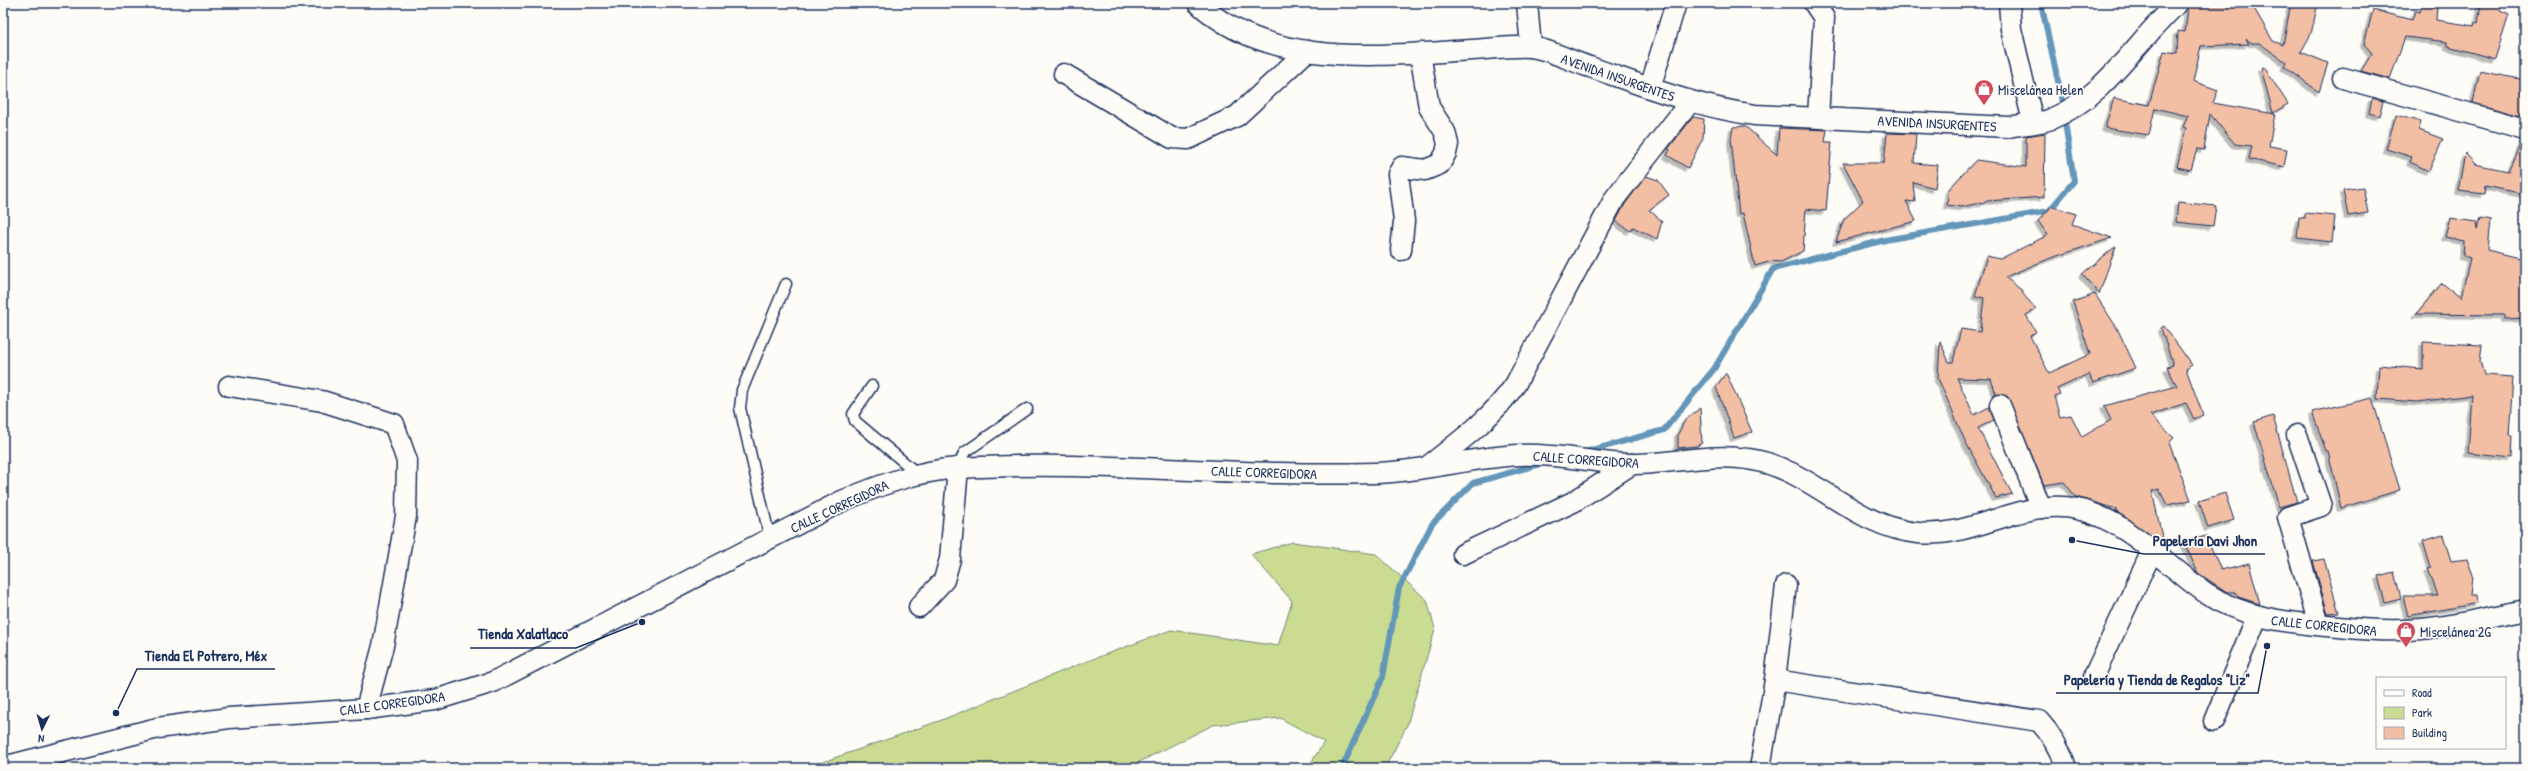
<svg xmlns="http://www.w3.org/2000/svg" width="2528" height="771" font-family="'Patrick Hand',sans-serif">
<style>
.green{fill:#c9dc91;stroke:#728678}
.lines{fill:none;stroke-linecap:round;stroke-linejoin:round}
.stream{stroke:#6496b9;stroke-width:6}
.building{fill:#f2bea4;stroke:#1b2f5e;filter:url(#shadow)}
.service-casing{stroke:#1b2f5e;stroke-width:13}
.minor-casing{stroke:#1b2f5e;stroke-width:23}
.service{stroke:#fdfcf7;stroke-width:10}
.minor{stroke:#fdfcf7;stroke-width:20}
.labels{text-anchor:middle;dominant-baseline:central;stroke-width:3.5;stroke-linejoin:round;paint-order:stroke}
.street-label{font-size:14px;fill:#1b2f5e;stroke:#fdfcf7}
.poi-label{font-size:14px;fill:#1b2f5e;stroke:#fdfcf7;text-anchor:start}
.leader{fill:none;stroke:#1b2f5e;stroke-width:1.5}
.callout-dot{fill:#1b2f5e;stroke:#fdfcf7;stroke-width:1.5}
.callout-label{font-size:15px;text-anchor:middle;font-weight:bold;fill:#1b2f5e;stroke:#fdfcf7;stroke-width:3.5;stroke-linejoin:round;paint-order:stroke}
</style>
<defs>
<filter id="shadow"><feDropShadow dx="-3.5" dy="3.5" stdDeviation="0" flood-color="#0004"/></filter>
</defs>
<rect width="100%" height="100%" fill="#fdfcf7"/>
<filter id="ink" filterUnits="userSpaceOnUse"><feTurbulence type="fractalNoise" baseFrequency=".025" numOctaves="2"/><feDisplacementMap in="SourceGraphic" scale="8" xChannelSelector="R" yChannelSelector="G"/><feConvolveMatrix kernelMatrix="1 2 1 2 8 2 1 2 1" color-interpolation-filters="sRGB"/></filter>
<g filter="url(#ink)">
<path class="green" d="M1293,542L1376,554L1427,600L1435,629L1407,725L1385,768H1308L1324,742L1280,718L1213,725L1127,768H806L939,721L1085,662L1171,630L1278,646L1292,601L1251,554Z"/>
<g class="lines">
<g class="stream">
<path d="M1582,453L1664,430L1714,369L1773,269L1885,240L2049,211L2074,181L2060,90L2041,3"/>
<path d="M1342,768L1383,677L1399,588L1432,524L1473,483L1544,463"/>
</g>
</g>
<g class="building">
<path d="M2189,3H2251L2273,41L2283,45L2291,3H2318L2311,34L2301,52L2328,63L2319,92L2284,66L2286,62L2259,43H2252L2246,39L2249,44L2201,46L2193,81L2218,90L2213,103L2275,114L2269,146L2287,149L2284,167L2249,159L2252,146L2235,144L2210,114L2204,150L2197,149L2191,170L2177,167L2186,128L2183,127L2188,116L2155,108L2149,135L2105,128L2114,98L2149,105L2164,51L2177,53L2178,31L2185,32Z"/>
<path d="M2481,3L2501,6L2500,11L2509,15L2495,59L2448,46V42L2405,37L2390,79L2361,71L2372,53L2364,44L2373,10L2412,20L2415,11L2420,12L2422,5L2437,7L2436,20L2475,26L2476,22L2478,23Z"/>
<path d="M2264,67L2288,104L2273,113L2261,68Z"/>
<path d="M2480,71L2525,80V117L2473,103Z"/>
<path d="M2372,98L2383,101L2379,116L2369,113Z"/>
<path d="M2396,115L2421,122L2419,130L2443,139L2429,171L2410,162L2412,157L2386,149Z"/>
<path d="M1693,117L1704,119L1703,138L1688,168L1667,155L1670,150L1668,149Z"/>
<path d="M1745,126L1777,155L1779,128L1827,130L1825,142H1832L1826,211L1806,209L1803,251L1781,262L1772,261L1755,266L1743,213L1739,214L1731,139L1733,127Z"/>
<path d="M1887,133L1916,134L1914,163L1938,165L1935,188L1913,182L1915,202L1906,201L1916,221L1836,242L1844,219L1863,201L1843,163H1884Z"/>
<path d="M2045,133L2044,197L1987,201L1982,204L1980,203L1961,207L1947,205L1949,189L1976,160L2026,167V136Z"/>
<path d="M2522,140H2525V194L2485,186L2484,194L2458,191L2465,153L2475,164L2508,171Z"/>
<path d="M1646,176L1658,180L1669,195L1649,210L1662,221L1657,239L1633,227L1630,231L1616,221L1625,204Z"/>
<path d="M2363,187L2368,213L2348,216L2343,190Z"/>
<path d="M2178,202L2216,206L2213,226L2176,222Z"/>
<path d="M2052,206L2076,214L2072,224L2112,238L2051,258L2005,277L2024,292L2022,293L2036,309L2026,315L2036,332L2030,336L2049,373L2090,354L2073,302L2095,294L2117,328L2136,368L2093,383L2089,374L2057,389L2060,394L2054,396L2060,417L2071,415L2082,437L2111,420L2104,406L2177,386L2167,367L2173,365L2161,328L2164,326L2192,365L2186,369L2203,415L2194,419L2186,403L2150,415L2174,438L2169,443L2191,500L2167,505L2159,489L2152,491L2164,545L2117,512L2116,509L2076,497L2064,482L2044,485L2007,396L1996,394L1991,379L1957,378L1974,415L1989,407L1994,420L1978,428L2012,494L1996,498L1965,441L1938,378L1940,341L1949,362H1953L1961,329L1980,332L1984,298L1975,296L1987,256L2000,259L2048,235L2038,221Z"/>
<path d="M2305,213L2335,216L2332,242L2297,238L2299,217L2305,218Z"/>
<path d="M2450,218L2476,222L2477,230L2480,218L2490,220L2487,250L2524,259L2525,318L2504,319V315L2416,314L2442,283L2461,298L2470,258L2463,256L2464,241L2445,237Z"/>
<path d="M2116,246L2099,294L2082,274Z"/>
<path d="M2423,342L2482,345L2480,361L2484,375L2513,377L2509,435H2512L2511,458L2468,453L2472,395L2417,402L2377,399L2379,365L2423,369Z"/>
<path d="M1726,373L1752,432L1734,438L1716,387Z"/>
<path d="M2372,398L2400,490L2341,508L2328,451H2326L2312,412Z"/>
<path d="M1700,408L1702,443L1696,446L1678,448V434L1685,420Z"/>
<path d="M2273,416L2297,502L2279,507L2254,422Z"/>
<path d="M2225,493L2234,520L2208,528L2199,501Z"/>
<path d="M2443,535L2451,561L2467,559L2473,575L2471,595H2477L2478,603L2408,616L2403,596H2438L2427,569L2431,568L2423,541Z"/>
<path d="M2206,536L2221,570L2249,563L2260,604L2238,597L2236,592H2227L2198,573L2184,542Z"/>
<path d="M2324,559L2339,613L2328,614L2313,561Z"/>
<path d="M2394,572L2401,599L2385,603L2378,576Z"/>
</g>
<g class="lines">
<defs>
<g id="service">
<path d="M872,386L853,414L855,421L918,474"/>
<path d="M958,468L964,453L1027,409"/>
<path d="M770,539L740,408L742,390L786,284"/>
</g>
<g id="minor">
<path d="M1198,3C1270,70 1382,55 1472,50C1491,49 1511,46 1530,47C1546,48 1573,62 1590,67C1644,86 1697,107 1755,115L2009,127C2022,124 2039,124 2051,119C2108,95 2134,43 2178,3"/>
<path d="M1527,3L1531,47"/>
<path d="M1814,3L1824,18L1818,117"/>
<path d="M2009,3L2011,29L2033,122"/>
<path d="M1064,74L1172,138L1188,139L1237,116L1307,51"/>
<path d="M2343,78L2525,129"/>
<path d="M1650,88L1676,3"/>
<path d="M1401,250L1404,221L1398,174L1402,167L1425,170L1440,164L1446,153L1448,144L1445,132L1429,107L1420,53"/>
<path d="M229,386L322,401L394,424L407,461L406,516L383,646L366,709"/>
<path d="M2000,405L2041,508"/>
<path d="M2297,435L2321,506L2288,517L2319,625"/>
<path d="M1427,467C1459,442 1491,419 1515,385L1615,198L1690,102"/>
<path d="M1463,554L1573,502L1632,464"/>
<path d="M919,607L944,580L950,559L958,468"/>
<path d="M2094,676L2152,551"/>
<path d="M1775,680L2039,721C2052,735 2060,749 2066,768"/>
<path d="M2214,721L2257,617"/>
<path d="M3,767L158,728L229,718L366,709L435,700L493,682L842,501C880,485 917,471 958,468C1097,460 1235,477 1374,473C1424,472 1471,457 1520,455C1559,453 1595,464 1634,464C1671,464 1710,453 1748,459C1810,467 1853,527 1918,533C1974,539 2022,497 2077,509C2128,520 2165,565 2206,593C2246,620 2293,623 2339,627C2367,630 2393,632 2421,629C2455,626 2491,617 2525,610"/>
<path d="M1760,768L1775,680L1786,585"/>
</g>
</defs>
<use href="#service" class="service-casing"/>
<use href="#minor" class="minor-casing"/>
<use href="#service" class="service"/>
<use href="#minor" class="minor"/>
</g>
</g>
<defs>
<symbol id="shop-pin" viewBox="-11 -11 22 30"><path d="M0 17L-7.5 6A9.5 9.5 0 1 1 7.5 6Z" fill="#d1495b" stroke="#fdfcf7"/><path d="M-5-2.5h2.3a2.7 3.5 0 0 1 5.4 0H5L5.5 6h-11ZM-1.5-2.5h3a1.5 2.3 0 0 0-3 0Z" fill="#fff"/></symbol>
</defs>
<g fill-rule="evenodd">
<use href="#shop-pin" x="1973" y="78" width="22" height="30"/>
<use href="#shop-pin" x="2395" y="620" width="22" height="30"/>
</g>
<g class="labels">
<g class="street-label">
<text transform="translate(1618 77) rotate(19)">AVENIDA INSURGENTES</text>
<text transform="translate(1937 123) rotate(3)">AVENIDA INSURGENTES</text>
<text transform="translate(1586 459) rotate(4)">CALLE CORREGIDORA</text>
<text transform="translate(1264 472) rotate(2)">CALLE CORREGIDORA</text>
<text transform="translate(839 506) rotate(-25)">CALLE CORREGIDORA</text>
<text transform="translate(2324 625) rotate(6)">CALLE CORREGIDORA</text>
<text transform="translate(392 703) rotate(-8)">CALLE CORREGIDORA</text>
</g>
<g class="poi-label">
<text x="1998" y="89">Miscelánea Helen</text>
<text x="2420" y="631">Miscelánea 2G</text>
</g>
</g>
<path class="leader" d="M2072 540L2144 554H2265M642 622L576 648H470M116 713L137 669H275M2267 646L2258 693H2056"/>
<g class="callout-dot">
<circle cx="2072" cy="540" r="4"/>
<circle cx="642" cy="622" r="4"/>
<circle cx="116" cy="713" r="4"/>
<circle cx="2267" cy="646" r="4"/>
</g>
<g class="callout-label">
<text x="2205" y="546">Papelería Davi Jhon</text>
<text x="523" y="639">Tienda Xalatlaco</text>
<text x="206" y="661">Tienda El Potrero, Méx</text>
<text x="2157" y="685">Papelería y Tienda de Regalos "Liz"</text>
</g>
<rect width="2528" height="771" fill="none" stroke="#fdfcf7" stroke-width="16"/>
<rect x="8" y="8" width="2512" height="755" fill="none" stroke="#1b2f5e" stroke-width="1.5" filter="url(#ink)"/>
<rect x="2376" y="677" width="130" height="72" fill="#fdfcf7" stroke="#a3aaba"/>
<rect x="2384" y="690" width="20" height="6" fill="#fdfcf7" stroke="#a3aaba"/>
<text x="2412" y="697" font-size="12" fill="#1b2f5e">Road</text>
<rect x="2384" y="707" width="20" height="12" fill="#c9dc91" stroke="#a3aaba"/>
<text x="2412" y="717" font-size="12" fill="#1b2f5e">Park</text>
<rect x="2384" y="727" width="20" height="12" fill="#f2bea4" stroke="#a3aaba"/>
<text x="2412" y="737" font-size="12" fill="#1b2f5e">Building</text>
<g transform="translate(42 729) rotate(185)" stroke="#fdfcf7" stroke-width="3" paint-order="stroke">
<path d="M0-3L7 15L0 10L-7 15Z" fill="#1b2f5e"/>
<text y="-6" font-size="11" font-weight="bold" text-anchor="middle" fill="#1b2f5e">N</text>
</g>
</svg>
